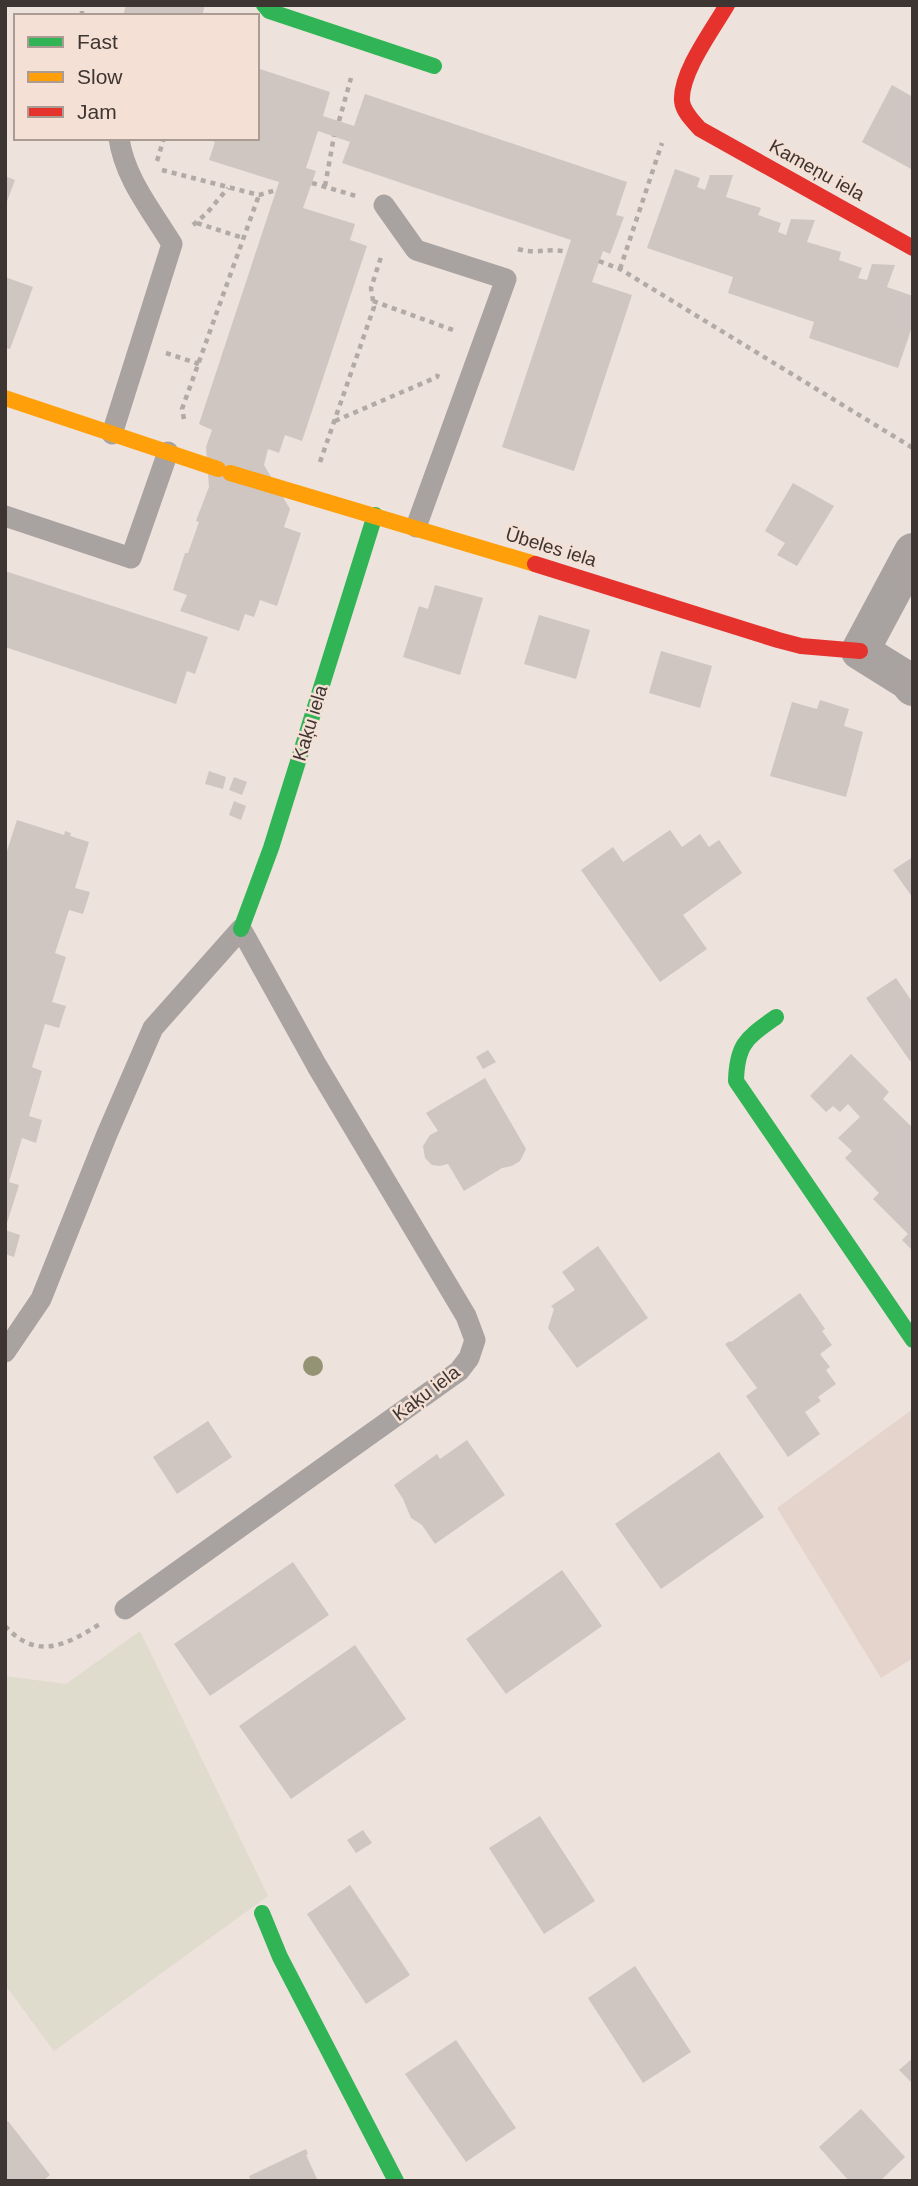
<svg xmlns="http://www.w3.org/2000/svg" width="918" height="2186" font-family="Arial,sans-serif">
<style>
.commercial{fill:#e5d4cb}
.green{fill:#dfdccd}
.building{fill:#cfc6c2}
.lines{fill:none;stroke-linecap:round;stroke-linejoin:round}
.path{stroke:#b1aaa6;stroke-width:4.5;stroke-dasharray:5 5;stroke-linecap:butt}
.lane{stroke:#a8a2a0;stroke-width:21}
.street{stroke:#a8a2a0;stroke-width:38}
.fast{stroke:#30b455;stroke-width:16}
.slow{stroke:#ff9f0a;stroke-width:16}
.jam{stroke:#e5322d;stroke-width:16}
.tree{fill:#949475}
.labels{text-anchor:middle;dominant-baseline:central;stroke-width:5;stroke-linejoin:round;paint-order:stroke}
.street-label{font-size:19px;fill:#3d3531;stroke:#f4e0d5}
</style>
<rect width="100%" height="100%" fill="#ede2dc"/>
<path class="commercial" d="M913,1409V1658L881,1678L777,1508Z"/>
<path class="green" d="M140,1631L268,1896L54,2051L5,1985V1676L66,1684Z"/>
<g class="building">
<path d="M126,5H205L202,16H123Z"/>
<path d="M257,68L330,92L323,116L354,126L365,94L627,182L616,215L624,217L610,254L603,251L592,282L632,295L574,471L502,447L571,240L342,163L350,142L318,131L306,168L316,171L303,208L355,224L350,240L367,246L302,441L285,435L279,453L268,449L264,465L290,509L284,527L301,533L277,606L260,600L254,617L245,614L239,631L180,611L187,595L173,590L185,553H188L199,522L196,521L197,518L209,487L206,447L212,430L199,424L279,182L209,160L215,142L206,138H257Z"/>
<path d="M892,85L913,97V170L862,142Z"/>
<path d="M675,169L700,178L697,187L705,190L710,175H733L726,197L761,208L758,215L781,223L778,232L786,235L791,219L815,220L807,242L841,252L839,260L862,268L858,278L867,280L872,264L895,265L887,287L913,296V324L898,368L809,338L814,322L728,293L733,277L647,248Z"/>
<path d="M5,176L15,180L6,204H5Z"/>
<path d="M5,277L33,287L10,349L5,348Z"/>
<path d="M793,483L834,506L797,566L777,555L785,543L765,531Z"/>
<path d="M5,571L208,637L195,674L187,671L176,704L5,647Z"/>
<path d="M435,585L483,598L460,675L403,657L419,606L428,609Z"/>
<path d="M539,615L590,630L576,679L524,664Z"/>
<path d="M661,651L712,666L700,708L649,693Z"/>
<path d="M820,700L849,709L844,726L863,732L846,797L770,776L792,702L817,709Z"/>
<path d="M209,771L226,777L223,789L205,784Z"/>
<path d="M234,777L247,782L242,795L229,790Z"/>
<path d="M234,801L246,806L241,820L229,815Z"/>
<path d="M17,820L64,835L65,831L71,833L70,836L89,842L75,888L90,892L83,914L69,910L55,953L66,957L52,1002L66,1006L59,1028L45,1024L32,1067L42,1071L29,1116L42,1120L36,1143L22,1138L9,1182L19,1185L6,1226L5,857Z"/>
<path d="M670,830L682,847L700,834L709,847L719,840L742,873L683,915L707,949L660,982L581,870L613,847L623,862Z"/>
<path d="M913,857V898L893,870Z"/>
<path d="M896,978L913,1003V1059L910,1061L866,998Z"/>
<path d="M488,1050L496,1062L483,1069L476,1057Z"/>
<path d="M851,1054L889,1092L883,1099L913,1128V1251L902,1240L908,1234L873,1199L879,1193L845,1158L852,1151L838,1138L860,1117L848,1104L840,1112L833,1106L826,1112L810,1096Z"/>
<path d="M485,1078L526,1149L520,1161L512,1166L502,1168L464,1191L448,1164L440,1166L432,1165L425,1158L423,1146L430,1135L438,1131L426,1113Z"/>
<path d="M5,1230L20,1235L14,1257L5,1254Z"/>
<path d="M598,1246L648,1318L577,1368L548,1328L554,1309L551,1306L575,1290L562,1272Z"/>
<path d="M800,1293L825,1329L822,1331L832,1345L820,1354L830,1367L826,1370L836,1384L818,1397L821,1401L805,1412L820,1434L788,1457L746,1396L757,1388L725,1344L730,1341L731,1342Z"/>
<path d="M208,1421L232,1457L177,1494L153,1457Z"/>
<path d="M467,1440L505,1495L435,1544L422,1525L411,1518L403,1499L394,1485L437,1454L440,1459Z"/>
<path d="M719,1452L764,1517L661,1589L615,1524Z"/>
<path d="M293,1562L329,1615L210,1696L174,1644Z"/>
<path d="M562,1570L602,1626L506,1694L466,1639Z"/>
<path d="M355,1645L406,1719L291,1799L239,1726Z"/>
<path d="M540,1816L595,1901L544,1934L489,1848Z"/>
<path d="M363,1830L372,1843L356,1853L347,1840Z"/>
<path d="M350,1885L410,1975L366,2004L307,1914Z"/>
<path d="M635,1966L691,2052L643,2083L588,1998Z"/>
<path d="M456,2040L516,2128L466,2162L405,2074Z"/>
<path d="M913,2058V2084L899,2070Z"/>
<path d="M861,2109L905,2157L880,2181H849L819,2147Z"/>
<path d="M8,2121L50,2175L43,2181H5V2123Z"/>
<path d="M306,2149L308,2154L306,2155L318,2181H251L249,2176Z"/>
</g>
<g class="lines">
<g class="path">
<path d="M82,16V5"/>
<path d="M339,121L351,78"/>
<path d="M157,161L164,138"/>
<path d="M162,170L259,195L276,190"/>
<path d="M312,183L356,196"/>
<path d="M325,186L334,136"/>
<path d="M197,223L243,238"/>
<path d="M193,225L207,213L228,188"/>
<path d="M518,249C538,255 546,247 567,252"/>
<path d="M599,261L620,269L913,448"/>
<path d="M620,269L662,143"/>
<path d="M373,301L453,330"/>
<path d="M166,353L199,364"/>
<path d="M184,419L182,409L259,195"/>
<path d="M335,421L437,377L438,374"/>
<path d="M320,462L374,307L371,288L382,254"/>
<path d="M5,1626C37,1661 66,1645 100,1624"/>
</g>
<g class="lane">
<path d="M384,205L416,250L506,279L416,527"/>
<path d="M112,434L172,244C152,211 124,177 119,138"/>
<path d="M5,516L131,558L168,452"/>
<path d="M5,1352L41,1299L107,1134L153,1028L241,929L317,1066L466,1316L475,1340L469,1358L459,1371L125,1609"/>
</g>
<path class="street" d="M913,552L860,651L908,681L913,687"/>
<g class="fast">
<path d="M264,5L269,11L434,66"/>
<path d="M241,929L271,848L375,515"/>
<path d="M776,1017C747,1038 737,1043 736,1081L913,1340"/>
<path d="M262,1913L280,1957L396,2181"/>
</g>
<g class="slow">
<path d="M5,398L218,469"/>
<path d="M230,473L535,564"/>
</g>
<g class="jam">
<path d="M727,5C713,29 680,73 682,101C683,112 693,121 700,129L913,248"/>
<path d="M535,564L778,640L801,646L860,651"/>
</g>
</g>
<circle class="tree" cx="313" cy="1366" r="10"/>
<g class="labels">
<g class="street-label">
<text transform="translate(817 170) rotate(29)">Kameņu iela</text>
<text transform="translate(551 547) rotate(17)">Ūbeles iela</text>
<text transform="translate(310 723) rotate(-73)">Kaķu iela</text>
<text transform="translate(426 1393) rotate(-37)">Kaķu iela</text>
</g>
</g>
<rect width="918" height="2186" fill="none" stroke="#3d3531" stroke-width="14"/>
<rect x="14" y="14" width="245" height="126" fill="#f4e0d5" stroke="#ab9c93" stroke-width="2"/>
<rect x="28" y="37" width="35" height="10" fill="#30b455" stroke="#ab9c93" stroke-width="2"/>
<text x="77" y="49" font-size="21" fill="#3d3531">Fast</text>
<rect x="28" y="72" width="35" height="10" fill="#ff9f0a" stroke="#ab9c93" stroke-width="2"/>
<text x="77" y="84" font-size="21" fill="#3d3531">Slow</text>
<rect x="28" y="107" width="35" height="10" fill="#e5322d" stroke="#ab9c93" stroke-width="2"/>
<text x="77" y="119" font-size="21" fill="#3d3531">Jam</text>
</svg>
